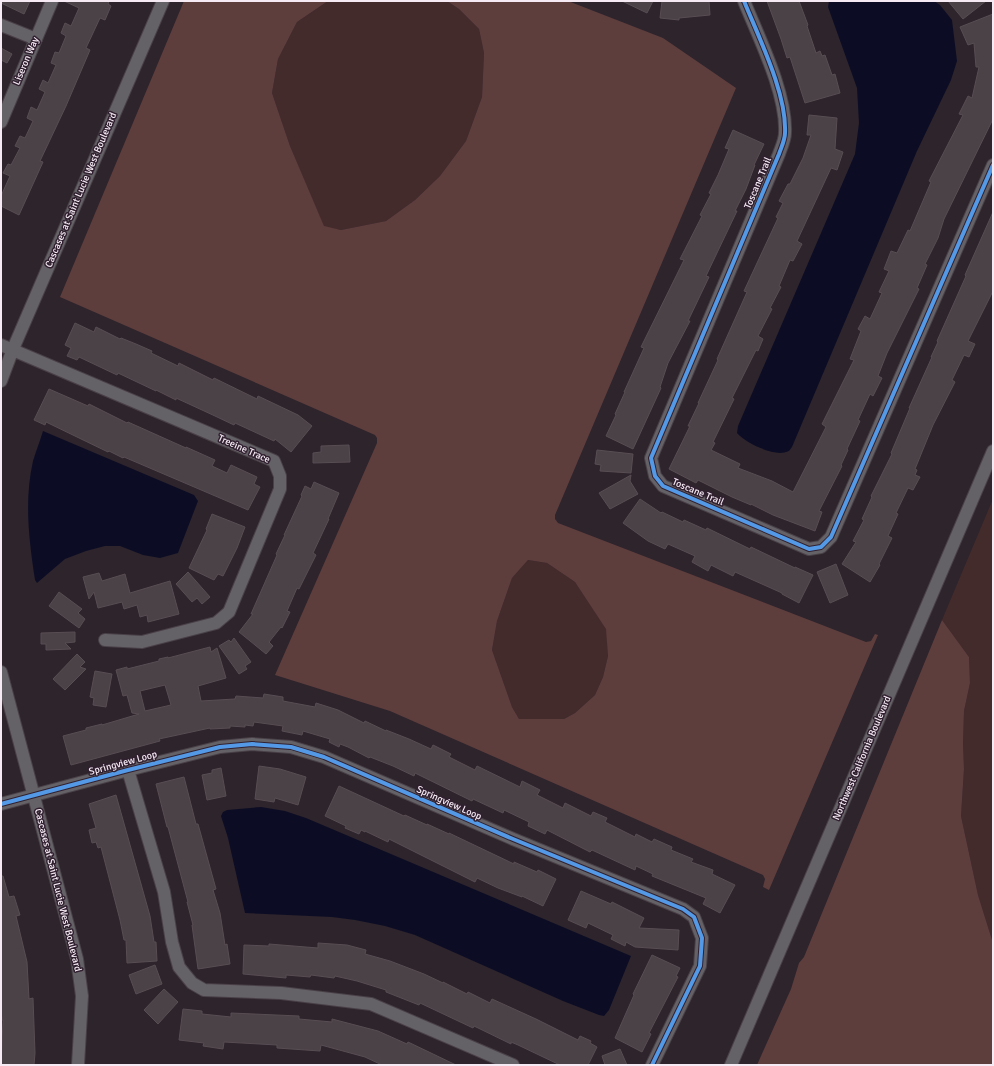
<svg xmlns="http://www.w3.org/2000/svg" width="994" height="1066" font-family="Signika,sans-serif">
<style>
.green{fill:#442b2b}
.forest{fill:#5e3d3d;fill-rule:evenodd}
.water{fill:#0c0d25}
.building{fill:#4b4248;stroke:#574d52;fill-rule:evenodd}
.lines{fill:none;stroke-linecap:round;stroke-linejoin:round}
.minor-casing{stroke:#494147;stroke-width:14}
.minor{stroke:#656267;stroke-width:12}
.cycleway-casing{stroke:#312130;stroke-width:6}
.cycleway{stroke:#5399e6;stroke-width:4}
.labels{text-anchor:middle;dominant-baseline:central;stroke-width:3;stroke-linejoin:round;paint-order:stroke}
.street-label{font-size:10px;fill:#f6ebf5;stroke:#312130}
</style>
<rect width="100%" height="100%" fill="#2e242c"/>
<g class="green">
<path d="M328,1H447L459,9L479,29L484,53L482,97L466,141L440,176L415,200L386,221L341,230L324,227L290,146L272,93L278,59L297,22Z"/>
<path d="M993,499V943L978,895L961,816L964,769L963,743L964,711L970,683L969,657L942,620Z"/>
<path d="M528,560L547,563L575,582L607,629L608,656L603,677L595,695L575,713L564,719H519L512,707L492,650L497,621L512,578Z"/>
</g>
<g class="forest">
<path d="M184,1H328L297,22L278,59L272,93L290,146L324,226L341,230L386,221L415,200L440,176L466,141L482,97L484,53L479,29L459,9L447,1H568L663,38L736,88L555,515V519L558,523L866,642L871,641L875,634L878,635L769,890L763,887L765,879L763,875L390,711L275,675L377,443V438L375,435L60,297ZM528,560L547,563L575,582L606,629L608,656L603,677L595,695L575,713L564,719H519L512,707L492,650L497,621L512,578Z"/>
<path d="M942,620L969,657L970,683L964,711L963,743L964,769L961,816L978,895L993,943V1065H757L791,989L799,963L804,957Z"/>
</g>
<g class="water">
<path d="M829,1H934L940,5L952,20L957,61L951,80L917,151L792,447L789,451C786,452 783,453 780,453C766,452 746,443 737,433L738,426L855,154L859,123L857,88L828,7Z"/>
<path d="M43,431L194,495L198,501L178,553L160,558L143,555L120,546H105L86,551L65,559L37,583L35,580C29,540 24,501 33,461C36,451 40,441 43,431Z"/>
<path d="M261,807L285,811L306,818L631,956L609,1010L604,1016L599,1015L563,1001L415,935L385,926L355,920L332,917L245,913L228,838L221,816L223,812L227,810Z"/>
</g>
<g class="building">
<path d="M1,1H30L24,14L1,3Z"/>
<path d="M64,1H109L108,4L111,6L105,20L100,18L86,48L90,50L66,106L40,161L43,162L19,215L1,206V196L10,176L3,173L8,164L11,165L20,148L15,146L20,136L25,138L33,121L27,118L31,107L37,110L45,92L39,89L43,80L48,83L56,65L51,63L55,52L59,53L66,36L61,33L65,23L71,26L79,8Z"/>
<path d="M622,1H653L647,13Z"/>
<path d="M662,1H709L710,15L679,18V20L660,18Z"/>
<path d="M767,1H799L808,25L807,26L816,53L820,51L822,56L825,55L832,75L835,74L840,93L805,103L790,57L787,58L781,39Z"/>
<path d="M948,1H986L963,19Z"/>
<path d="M993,14V119L944,219L938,238L925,264L927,265L917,288L919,289L887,353L878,376L882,378L873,396L870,394L858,420L860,421L847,449L848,450L841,465L842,466L819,511L822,512L815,531L773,515L751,504V505L732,497L698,480L696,483L669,469L690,426H688L699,403H698L718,360L717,359L747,292L744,291L778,218L776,217L783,203L779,201L788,184H790L803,158L811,135H807L809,115L837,118L835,149L843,152L837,170L831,168L797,241L802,244L793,261L790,260L779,286L781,287L770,308L772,309L758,336L763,339L758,351L756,350L732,398L734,399L713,442L715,443L711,450L740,464L738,468L772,481L793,492L826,427L822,424L854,360L850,359L861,331L858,329L865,316L870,319L882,293L879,292L889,271L884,269L891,251L897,253L908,230L910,231L931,182L929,181L963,115L959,114L968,96L972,98L979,67H976L974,43L968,45L960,27Z"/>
<path d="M1,48L12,54L7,63L1,60Z"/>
<path d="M733,130L764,144L754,165H755L746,189L735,211H737L706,276L709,277L688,321H690L668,363L660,387L661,388L633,449L606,436L616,415L615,414L625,392H624L644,348L641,347L684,260L680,259L702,216L700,215L711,194L709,193L718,175L729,149L725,148Z"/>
<path d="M993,212V291L968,341L975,344L969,357L964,355L952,380L955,382L933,425L915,469L917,470L915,475L920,477L913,490L908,488L896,513L898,514L888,536L892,538L879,564L880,565L870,582L842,564L856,542L853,541L864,520L862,519L872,497L871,496L892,454L891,453L910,408H909L932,357H931L938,342L937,341L966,276L965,275Z"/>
<path d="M75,323L94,332L96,327L120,339L121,338L136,344L152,351L151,353L178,366L179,363L213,380L214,378L257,399L258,396L298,415L312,426L291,452L275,439L274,441L235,423L234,425L215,416L176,398V400L156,390V391L118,373L117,375L79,357L77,360L67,356L71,348L65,345Z"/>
<path d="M49,389L88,406L89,404L127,423L128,422L186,448V447L215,460L212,466L227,473L231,465L257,477L254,484L260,487L248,510L124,457L123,458L109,451L108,452L46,422L45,425L34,420Z"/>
<path d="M349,445L350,462L313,463V453L321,452V446Z"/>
<path d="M597,450L633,454L631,473L600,471L601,465L595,464Z"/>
<path d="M631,475L630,481L638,494L610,509L599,493Z"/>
<path d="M314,482L339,493L328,519H329L313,553L316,555L299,589L297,588L287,611L290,612L282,628L281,627L269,642L273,646L266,654L239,632L253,614H251L277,555L276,554L285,535H284L302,496L301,495L305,486L311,489Z"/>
<path d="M640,499L661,513L662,512L683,522L684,520L706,530L707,528L750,549L751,547L795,568V567L813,575L799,603L782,594V593L735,572L733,576L711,565L708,571L692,562L695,556L668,544L665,549L648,541L623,523Z"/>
<path d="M212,514L245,527L237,548L223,576L218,574L214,580L189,568L207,530L206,529Z"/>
<path d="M836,564L848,595L830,603L817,572Z"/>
<path d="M188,572L210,597L202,604L197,598L192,602L176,584Z"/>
<path d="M99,573L102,581L125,574L130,593L170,581L179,614L148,622L147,615L140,617L137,605L124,609L122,602L98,608L94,592L89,599L83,577Z"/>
<path d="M59,592L82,609L78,613L85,619L79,628L49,606Z"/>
<path d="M75,632V642L65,643L71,649L46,650V644H41V633Z"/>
<path d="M234,638L251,662L245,666L247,669L239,674L219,646L229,640L231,642Z"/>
<path d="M210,647L211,652L217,648L226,678L198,686L201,701L235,699L236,696L263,698L264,694L283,697V701L315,707L316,703L338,710L364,723L365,721L386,731V730L409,739L431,749L433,745L451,754L449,757L475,770L477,766L520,787L522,781L540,790L537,795L563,808L565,803L591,816L593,812L607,818L605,822L635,837L636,834L652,842L654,839L672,847L671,850L693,859L691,862L713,870L712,874L735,885L720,913L703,904L706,898L652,876L653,874L636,866L635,870L592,850L590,852L547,830L545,834L528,826L529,822L504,810L503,813L473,799L472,801L415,773L414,776L393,766L370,757L369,758L348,747L340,744L339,747L329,742L330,739L303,731L302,735L282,731L283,726L254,722L253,726L245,725V727L230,726V728L210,729V728L159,739L160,741L71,765L63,736L86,730V728L102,724V725L139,714L132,713L127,695L123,696L116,670L127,667V669L159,661V659L168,657V658ZM165,685L171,705L145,711L140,691Z"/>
<path d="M77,654L85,662L80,667L86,669L65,690L53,679Z"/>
<path d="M95,671L112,674L106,707L93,705L94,698L90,697Z"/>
<path d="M259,766L280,769L306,777L298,805L275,798L274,802L255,799Z"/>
<path d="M221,768L226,796L207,800L202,775L212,773V770Z"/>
<path d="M184,777L196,824H198L216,889L213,890L220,913L225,945L227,944L230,964L198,969L192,925H193L187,902H188L168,827H167L156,784Z"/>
<path d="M339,786L404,816L405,815L427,825V824L449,834V833L514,864V862L537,872L538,870L556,879L543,906L522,896V897L498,888L477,878L475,882L389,839L388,842L365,831V832L361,830L359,834L345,828L346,826L325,816Z"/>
<path d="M116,795L150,916L154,942H156L157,961L127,963L126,940H124L120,920L101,847L98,848L96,842L92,843L89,830L96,828L89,804Z"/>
<path d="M1,876H3L9,897L14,896L20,915L16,916L27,962L29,999L33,998L35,1053L34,1065H1L3,1020H2L1,1009Z"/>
<path d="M581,891L611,904L612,902L644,918L639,928L679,930L678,950L635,947L626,942L625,946L611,939L613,935L588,923L586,928L568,920Z"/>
<path d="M318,943L347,945L366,950L365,954L390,961L424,974L443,983V982L467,994L468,992L490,1003L492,999L536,1019L578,1040L580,1036L591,1041L590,1043L597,1047L588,1065H560L518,1045L511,1042V1044L474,1026L473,1028L420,1003L419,1005L386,992V990L357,981L335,976L334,978L311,975L310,977L286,975V978L243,974L244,945L269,946V944L318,948Z"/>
<path d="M652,955L680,968L676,976L678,977L649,1033L651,1034L642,1052L615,1038L634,995L633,994Z"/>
<path d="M155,965L162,984L136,994L129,975Z"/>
<path d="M164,989L178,1002L158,1024L144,1010Z"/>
<path d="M183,1009L202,1011V1014L231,1017V1013L299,1016V1019L332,1022V1019L378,1031L407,1044L408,1042L456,1065H382L365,1057L321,1045L320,1051L277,1048V1045L224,1042L223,1049L203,1046L204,1043L179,1040Z"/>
<path d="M620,1049L627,1065H605L602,1056Z"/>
</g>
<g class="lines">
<defs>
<g id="minor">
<path d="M744,1C759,38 787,94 785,133C785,140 781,148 779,154L651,458L655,476L663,486L809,549L821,547L831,537L993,165"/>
<path d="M1,25L36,39"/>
<path d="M1,122L52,1"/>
<path d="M1,345L274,461L280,476V489L229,612L216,623L142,642L105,640"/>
<path d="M1,381L13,349L163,1"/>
<path d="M1,672L77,959L82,996L78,1065"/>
<path d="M128,770L164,892L172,942L179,967L192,983L204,990L281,993L371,1004L513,1065"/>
<path d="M1,804L128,770L220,747L252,744L291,747L324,757L513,839L683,909L694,917L702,938L700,966L652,1065"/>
<path d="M731,1065L993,451"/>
</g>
</defs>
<use href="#minor" class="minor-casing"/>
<use href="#minor" class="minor"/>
<defs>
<g id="cycleway">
<path d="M744,1C759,38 787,94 785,133C785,140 781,148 779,154L651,458L655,476L663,486L809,549L821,547L831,537L993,165"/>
<path d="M1,804L128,770L220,747L252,744L291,747L324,757L513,839L683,909L694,917L702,938L700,966L652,1065"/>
</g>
</defs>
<use href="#cycleway" class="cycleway-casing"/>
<use href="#cycleway" class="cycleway"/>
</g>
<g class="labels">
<g class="street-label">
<text transform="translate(26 61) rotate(-67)">Liseron Way</text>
<text transform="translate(758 183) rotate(-67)">Toscane Trail</text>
<text transform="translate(81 190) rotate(-67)">Cascases at Saint Lucie West Boulevard</text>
<text transform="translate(244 449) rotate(24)">Treeine Trace</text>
<text transform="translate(698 492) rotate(23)">Toscane Trail</text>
<text transform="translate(862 758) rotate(-67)">Northwest California Boulevard</text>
<text transform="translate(123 763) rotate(-15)">Springview Loop</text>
<text transform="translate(449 803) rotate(24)">Springview Loop</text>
<text transform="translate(58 890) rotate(76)">Cascases at Saint Lucie West Boulevard</text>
</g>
</g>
<rect width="994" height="1066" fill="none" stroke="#f6ebf5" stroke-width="4"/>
</svg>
